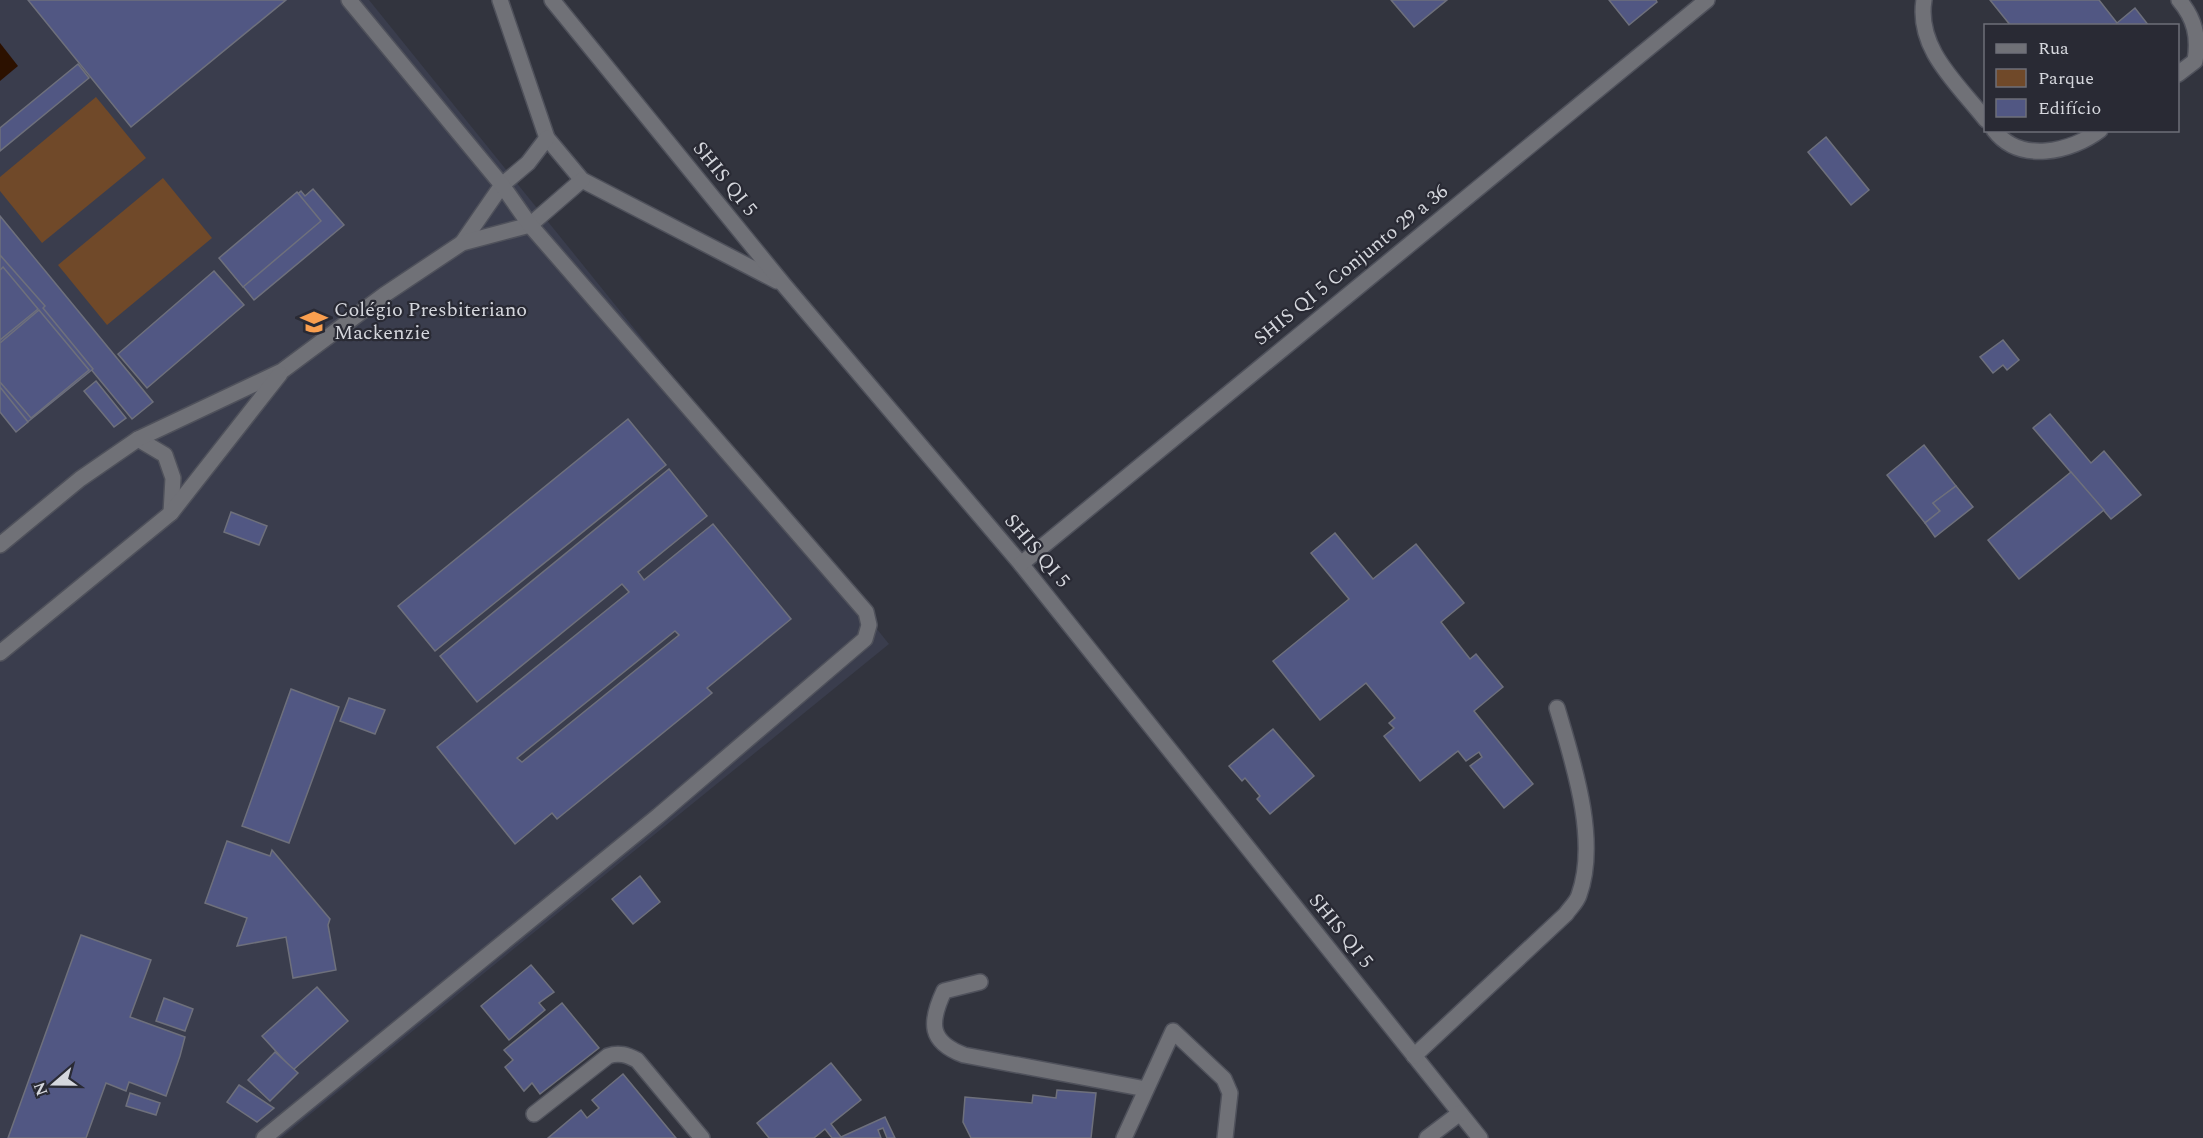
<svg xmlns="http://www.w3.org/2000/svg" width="2203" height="1138" font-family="Spectral,serif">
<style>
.built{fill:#3a3d4d}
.green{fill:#704929}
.water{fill:#2c1100}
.building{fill:#515783;stroke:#6e707c;stroke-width:1.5;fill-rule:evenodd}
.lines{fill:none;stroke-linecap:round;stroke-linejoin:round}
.minor-casing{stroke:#4f515b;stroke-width:18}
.minor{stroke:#707177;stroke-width:15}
.labels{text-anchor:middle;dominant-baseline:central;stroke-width:4.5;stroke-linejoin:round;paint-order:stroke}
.street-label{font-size:20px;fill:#d5d7dd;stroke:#292a34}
.poi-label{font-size:20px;fill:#d5d7dd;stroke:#292a34;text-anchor:start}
</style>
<rect width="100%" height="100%" fill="#32343e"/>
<path class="built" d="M0,0H369L889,644L281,1138H0Z"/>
<g class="green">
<path d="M96,97L146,158L42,243L0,191V177Z"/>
<path d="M163,178L212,238L107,325L58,265Z"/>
</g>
<path class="water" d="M0,43L18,66L0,81Z"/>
<g class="building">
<path d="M28,0H286L131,127Z"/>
<path d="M1391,0H1447L1414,27Z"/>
<path d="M1609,0H1656L1657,2L1629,25Z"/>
<path d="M1990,0H2099L2117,23L2135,8L2149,26H2011Z"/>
<path d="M78,64L89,78L0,151V128Z"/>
<path d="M1826,137L1869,190L1851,205L1808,152Z"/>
<path d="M313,189L344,225L254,300L221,259L301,191L305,196Z"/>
<path d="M297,192L321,221L243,287L219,258Z"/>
<path d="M0,216L153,402L132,419L0,259Z"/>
<path d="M0,255L45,306L43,308L93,369L19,429L0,406Z"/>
<path d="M3,267L38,309L0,340V270Z"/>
<path d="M214,271L244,305L147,388L118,354Z"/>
<path d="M39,310L89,370L31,418L0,382V343Z"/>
<path d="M2003,340L2019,360L2007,370L2003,365L1993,373L1980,357Z"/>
<path d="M96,381L126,418L114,427L84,391Z"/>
<path d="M0,387L28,422L16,432L0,412Z"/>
<path d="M2050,414L2091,463L2104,451L2141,495L2111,519L2033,428Z"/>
<path d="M628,419L666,465L435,651L398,606Z"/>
<path d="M1924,445L1956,486L1933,503L1940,511L1925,523L1887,475Z"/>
<path d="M669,469L707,516L638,572L644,580L713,524L791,619L707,688L712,693L557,819L552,813L515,844L437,747L629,592L622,584L477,702L440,656ZM675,631L679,635L522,762L517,758Z"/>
<path d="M2071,472L2104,510L2019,579L1988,540Z"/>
<path d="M1956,486L1973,507L1935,537L1925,523L1940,511L1933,503Z"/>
<path d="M231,512L267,526L259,545L224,532Z"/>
<path d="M1335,533L1373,579L1416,544L1464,603L1441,622L1470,659L1476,654L1503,687L1474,711L1533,784L1504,808L1470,766L1482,757L1479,752L1466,761L1458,751L1420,781L1384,736L1394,728L1389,723L1395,718L1366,683L1320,720L1273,661L1349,599L1311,553Z"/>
<path d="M291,689L339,707L289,843L242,826Z"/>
<path d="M349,698L385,710L375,734L340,721Z"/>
<path d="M1273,729L1314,776L1270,814L1257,799L1260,796L1245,778L1242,781L1229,766Z"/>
<path d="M227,841L270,856L272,850L330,919L328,925L336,970L293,978L286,937L237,946L247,918L205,903Z"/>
<path d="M640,876L660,902L633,924L612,899Z"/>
<path d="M81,935L151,960L130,1017L185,1037L180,1056L166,1096L129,1082L126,1091L106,1083L86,1138H8Z"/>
<path d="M531,965L554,992L539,1003L545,1010L509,1040L481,1006Z"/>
<path d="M317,987L348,1021L293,1070L262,1036Z"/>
<path d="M164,998L193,1009L185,1031L156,1021Z"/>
<path d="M562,1003L599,1048L540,1094L532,1083L524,1091L505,1067L513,1060L504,1050Z"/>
<path d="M275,1052L298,1073L270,1101L248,1080Z"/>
<path d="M831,1063L861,1100L831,1124L841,1137L885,1117L895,1138H887L883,1128L878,1130L881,1138H832L825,1129L814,1138H769L757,1123Z"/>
<path d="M623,1074L676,1138H548L581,1110L587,1118L599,1108L592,1100Z"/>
<path d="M239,1085L274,1108L257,1122L227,1102Z"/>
<path d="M1057,1090L1096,1093L1091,1138H971L963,1122L965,1097L1032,1103L1033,1095L1056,1098Z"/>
<path d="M130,1093L160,1103L156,1115L126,1106Z"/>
</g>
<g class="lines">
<defs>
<g id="minor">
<path d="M500,0L547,138L582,180L777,281"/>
<path d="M552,0L784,285L1021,564L1480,1138"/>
<path d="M1924,0C1916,49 1958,84 1986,120"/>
<path d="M2178,74L2195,61C2199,37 2195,19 2179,0"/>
<path d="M1994,130C2020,164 2071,152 2100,130"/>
<path d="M462,243L502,185L528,163L547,138"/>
<path d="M138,439L165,455L173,478L171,513"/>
<path d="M0,545L80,479L138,439L282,371L384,295L462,243L530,225L582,180"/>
<path d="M1021,564L1707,0"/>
<path d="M0,653L171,513L280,374"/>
<path d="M980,982L944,991C929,1023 929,1042 964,1055L1146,1089"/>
<path d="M1414,1056L1566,914C1570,908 1577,902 1579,895C1599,840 1573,762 1557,708"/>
<path d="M534,1114L608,1056C619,1052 627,1055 637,1060L702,1138"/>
<path d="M264,1138L658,816L865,639L869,625L866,612L530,225L502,185L349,0"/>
<path d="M1124,1138L1173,1031L1224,1079L1230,1093L1225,1138"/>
<path d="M1427,1138L1460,1113"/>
</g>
</defs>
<use href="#minor" class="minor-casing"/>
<use href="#minor" class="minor"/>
</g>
<defs>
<symbol id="school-bare" viewBox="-9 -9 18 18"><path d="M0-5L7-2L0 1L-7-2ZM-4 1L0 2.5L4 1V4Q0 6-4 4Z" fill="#fa9f4f" stroke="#292a34" stroke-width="2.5" paint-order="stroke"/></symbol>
</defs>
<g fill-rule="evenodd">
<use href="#school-bare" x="295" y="303" width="38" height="38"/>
</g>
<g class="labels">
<g class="street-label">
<text transform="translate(725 179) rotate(51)">SHIS QI 5</text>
<text transform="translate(1351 265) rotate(-39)">SHIS QI 5 Conjunto 29 a 36</text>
<text transform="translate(1037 551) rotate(50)">SHIS QI 5</text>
<text transform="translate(1341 931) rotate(51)">SHIS QI 5</text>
</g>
<g class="poi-label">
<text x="334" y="310">Colégio Presbiteriano<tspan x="334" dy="23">Mackenzie</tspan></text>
</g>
</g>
<rect x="1984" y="24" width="195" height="108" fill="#292a34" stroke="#6e6f78" stroke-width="1.5"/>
<rect x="1996" y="44" width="30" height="9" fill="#707177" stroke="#6e6f78" stroke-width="1.5"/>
<text x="2038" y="54" font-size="18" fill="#d5d7dd">Rua</text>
<rect x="1996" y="69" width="30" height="18" fill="#704929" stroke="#6e6f78" stroke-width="1.5"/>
<text x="2038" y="84" font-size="18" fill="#d5d7dd">Parque</text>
<rect x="1996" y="99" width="30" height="18" fill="#515783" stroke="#6e6f78" stroke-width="1.5"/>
<text x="2038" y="114" font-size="18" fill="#d5d7dd">Edifício</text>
<g transform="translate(54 1084) rotate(250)" stroke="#292a34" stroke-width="4.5" paint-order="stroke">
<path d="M0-4.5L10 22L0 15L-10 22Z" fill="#d5d7dd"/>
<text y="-9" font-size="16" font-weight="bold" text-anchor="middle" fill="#d5d7dd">N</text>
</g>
</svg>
